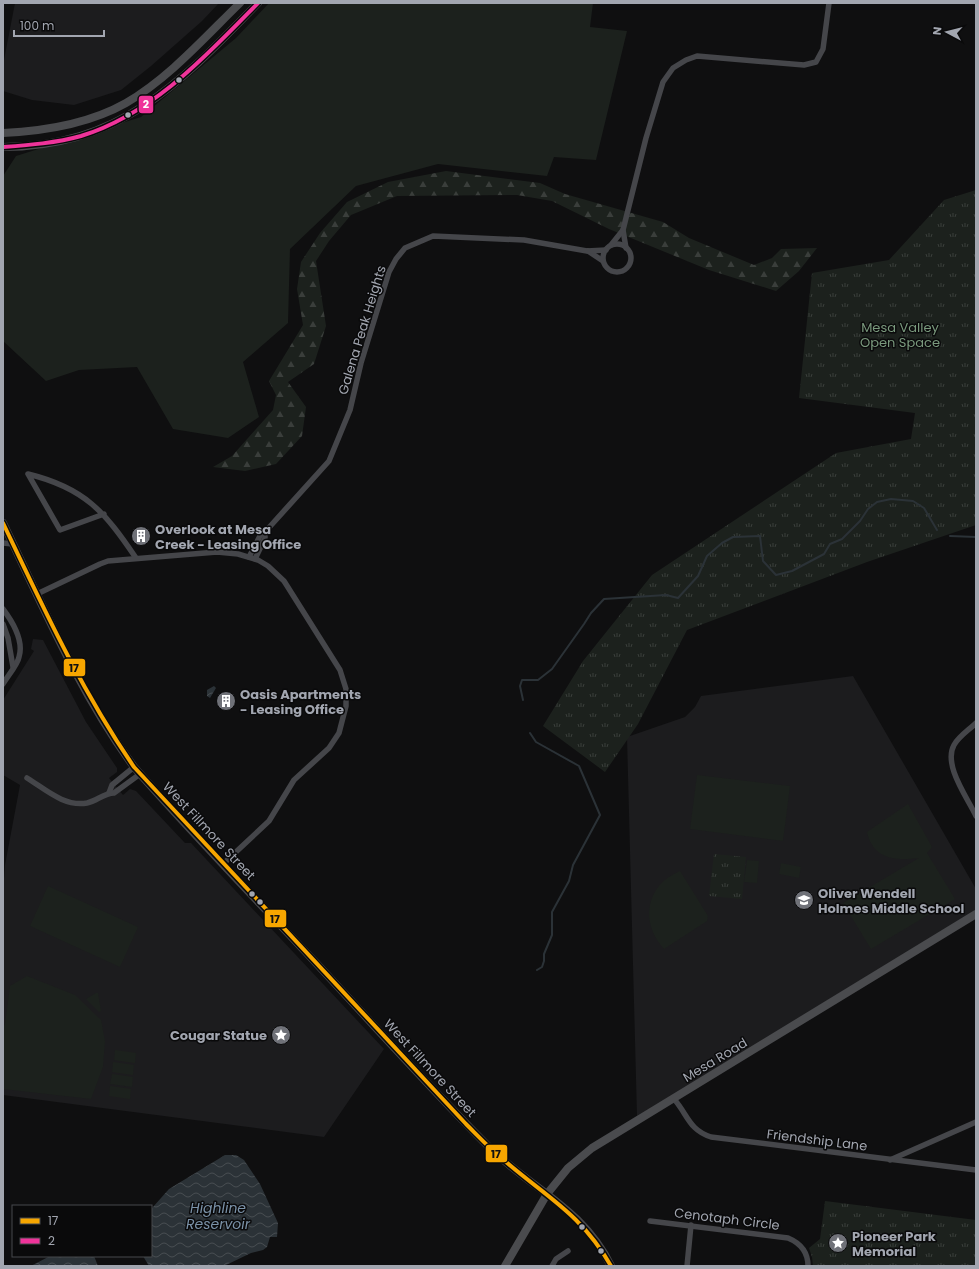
<svg xmlns="http://www.w3.org/2000/svg" width="979" height="1269" font-family="Poppins,sans-serif">
<style>
.built{fill:#1c1c1e}
.grass{fill:#1c211d}
.forest{fill:url(#forest-firs)}
.park{fill:url(#park-tufts)}
.water{fill:url(#water-waves)}
.lines{fill:none;stroke-linecap:round;stroke-linejoin:round}
.stream{stroke:#2b3237;stroke-width:2}
.minor{stroke:#45464a;stroke-width:5.5}
.secondary{stroke:#4a4b4e;stroke-width:8}
.primary{stroke:#48484b;stroke-width:8}
.bus-1-casing{stroke:#0a0a0b;stroke-width:7}
.bus-2-casing{stroke:#0a0a0b;stroke-width:7}
.bus-1{stroke:#f7a600;stroke-width:4}
.bus-2{stroke:#ef339a;stroke-width:4}
.bus-dot{fill:#a2a6b0;stroke:#0a0a0b;stroke-width:1.5}
.labels{text-anchor:middle;dominant-baseline:central;stroke-width:3;stroke-linejoin:round;paint-order:stroke}
.park-label{font-size:13px;fill:#7a997d;stroke:#0a0a0b}
.street-label{font-size:13px;fill:#a2a6b0;stroke:#0a0a0b}
.poi-label{font-size:13px;font-weight:bold;fill:#a2a6b0;stroke:#0a0a0b;text-anchor:start}
.water-label{font-size:14px;font-style:italic;fill:#7b92a8;stroke:#0a0a0b}
.line-badge{stroke:#0a0a0b;stroke-width:1.5}
.badge-label{font-size:11px;text-anchor:middle;font-weight:bold;fill:#fff}
.pale-badge-label{font-size:11px;text-anchor:middle;font-weight:bold;fill:#111}
</style>
<defs>
<pattern id="forest-firs" width="22" height="20" patternUnits="userSpaceOnUse"><rect width="22" height="20" fill="#1c211d"/><path d="M5 1l3.5 6h-7zM16 11l3.5 6h-7z" fill="#3a3e3b"/></pattern>
<pattern id="park-tufts" width="24" height="20" patternUnits="userSpaceOnUse"><rect width="24" height="20" fill="#1c211d"/><path d="M3 7l-1-3M5 7V3M7 7l1-3M15 17l-1-3M17 17v-4M19 17l1-3" fill="none" stroke="#3a3e3b"/></pattern>
<pattern id="water-waves" width="16" height="10" patternUnits="userSpaceOnUse"><rect width="16" height="10" fill="#2b3237"/><path d="M0 5q4-4 8 0t8 0" fill="none" stroke="#474d51"/></pattern>
</defs>
<rect width="100%" height="100%" fill="#0f0f10"/>
<g class="built">
<path d="M15,3H219L202,21L151,66L121,90L74,105L32,100L3,91V65Z"/>
<path d="M33,639L43,640L86,722L117,768V772L109,778L123,795L130,789L136,791L185,843H191L384,1049L324,1137L3,1095V891L5,865L20,785L3,775V700L34,651L31,649Z"/>
<path d="M853,676L976,889V910L637,1116L627,737L685,717L695,707L701,696Z"/>
</g>
<g class="grass">
<path d="M269,3H593L590,27L627,31L596,160L554,157L547,176L438,164L356,186L290,249L288,323L243,362L259,417L228,438L173,429L137,367L79,370L46,381L3,341V176L16,156L141,117L236,38Z"/>
<path d="M697,775L790,786L783,841L690,829Z"/>
<path d="M908,804L932,847L927,853L955,899L871,949L843,903L919,858C897,861 873,860 867,832Z"/>
<path d="M747,860L759,861L757,883L744,882Z"/>
<path d="M781,863L801,867L799,878L779,874Z"/>
<path d="M680,871L708,916L707,921L664,949C639,922 646,885 680,871Z"/>
<path d="M48,886L138,927L120,967L30,926Z"/>
<path d="M27,976L75,995L101,1020L105,1041L103,1067L91,1099L3,1089V1027L5,1024L10,986Z"/>
<path d="M96,993H98L101,1011L99,1012L86,999Z"/>
<path d="M115,1050L136,1053L135,1063L114,1060Z"/>
<path d="M113,1062L134,1065L133,1075L112,1072Z"/>
<path d="M112,1074L133,1077L132,1087L110,1084Z"/>
<path d="M110,1086L131,1089L130,1099L109,1096Z"/>
</g>
<path class="forest" d="M446,171L540,183L565,194L663,222L689,238L754,265L772,258L781,249L817,248L799,271L776,291L709,270L609,229L552,201L517,195L397,196L351,215L329,241L316,261L326,326L314,364L288,382L306,407L302,436L276,464L245,471L213,467L232,456L273,410L276,395L269,381L303,325L297,289L301,262L320,233L347,202L388,182Z"/>
<g class="park">
<path d="M976,190V525L867,562L687,630L638,724L605,772L543,726L583,661L652,575L836,453L911,439L915,413L799,398L812,273L889,260L944,200Z"/>
<path d="M714,854L746,857L742,899L709,896Z"/>
<path d="M825,1201L976,1220V1266H813L812,1257L809,1248L820,1239Z"/>
</g>
<g class="water">
<path d="M214,686L216,688L210,698L207,696V690Z"/>
<path d="M225,1155H236L244,1160L260,1184L278,1223L277,1237H270L267,1247L263,1250L251,1253L224,1266H149L143,1256H151V1210L153,1207L169,1189Z"/>
<path d="M50,1256H94L98,1266H31Z"/>
</g>
<g class="lines">
<g class="stream">
<path d="M950,536L976,537"/>
<path d="M523,700L520,686L522,680H538L552,669L584,624L591,613L604,599L666,595L678,598L698,576L707,556L722,543L733,537L760,536L763,561L776,575L792,571L824,554L830,544L842,539L860,521L868,509L877,502L891,499L913,501L924,508L937,530"/>
<path d="M530,733L536,742L579,766L600,815L573,865L569,881L552,912V935L544,954V961L542,967L537,970"/>
</g>
<g class="minor">
<path d="M623,230L626,248"/>
<circle cx="617" cy="258" r="14"/>
<path d="M611,245L623,230L646,138L663,82L673,68L686,60L697,56L804,65L816,62L823,49L829,3"/>
<path d="M588,251L603,261"/>
<path d="M104,514L60,530L28,474C85,488 105,512 136,558"/>
<path d="M3,543L13,544"/>
<path d="M249,557L261,534L265,532L329,461L350,410L361,363L389,272L396,259L405,248L433,236L524,240L587,251L606,250"/>
<path d="M255,559L265,538V532"/>
<path d="M37,594L100,564L108,561L217,552L238,554L258,560L268,566L284,581L340,670L346,689V706L339,733L329,748L294,780L269,821L223,864"/>
<path d="M3,609C12,621 24,641 19,657C18,664 7,677 3,684"/>
<path d="M3,624L8,638L13,667"/>
<path d="M976,723C969,730 959,736 954,745C943,765 967,797 976,816"/>
<path d="M27,778C45,789 64,807 87,803C97,801 104,793 114,793L140,774"/>
<path d="M109,793L112,785L134,767"/>
<path d="M674,1099C688,1115 689,1130 711,1137L976,1170"/>
<path d="M890,1160L976,1122"/>
<path d="M650,1221L788,1238C800,1243 808,1252 808,1266"/>
<path d="M552,1266L556,1259L568,1251"/>
<path d="M687,1266L691,1225"/>
</g>
<g class="secondary">
<path d="M3,133C45,131 89,124 126,103C169,78 204,38 240,3"/>
<path d="M3,147C121,147 182,81 258,3"/>
<path d="M505,1266L547,1194L568,1168L592,1148L976,914"/>
</g>
<path class="primary" d="M3,523C43,606 79,692 134,767C193,834 255,898 316,963C373,1024 429,1087 488,1146C531,1189 583,1208 611,1266"/>
<defs>
<path id="bus-1" d="M3,523C43,607 81,690 134,767L466,1124C479,1137 491,1150 506,1162C548,1198 582,1215 611,1266"/>
<path id="bus-2" d="M3,147C30,145 56,143 81,136C153,114 207,55 258,3"/>
</defs>
<use href="#bus-1" class="bus-1-casing"/>
<use href="#bus-2" class="bus-2-casing"/>
<use href="#bus-1" class="bus-1"/>
<use href="#bus-2" class="bus-2"/>
</g>
<defs>
<symbol id="building-disc" viewBox="-11 -11 22 22"><circle r="9.5" fill="#6f7178" stroke="#0a0a0b"/><path d="M-4-6H4V6H1V3H-1V6H-4ZM-2.5-4.3h1.7v1.8h-1.7ZM.8-4.3h1.7v1.8H.8ZM-2.5-1h1.7V.8h-1.7ZM.8-1h1.7V.8H.8Z" fill="#fff"/></symbol>
<symbol id="school-disc" viewBox="-11 -11 22 22"><circle r="9.5" fill="#6f7178" stroke="#0a0a0b"/><path d="M0-5L7-2L0 1L-7-2ZM-4 1L0 2.5L4 1V4Q0 6-4 4Z" fill="#fff"/></symbol>
<symbol id="sight-disc" viewBox="-11 -11 22 22"><circle r="9.5" fill="#6f7178" stroke="#0a0a0b"/><path d="M0-6L1.8-2.2L6-1.7L2.9 1.2L3.7 5.4L0 3.3L-3.7 5.4L-2.9 1.2L-6-1.7L-1.8-2.2Z" fill="#fff"/></symbol>
</defs>
<g fill-rule="evenodd">
<use href="#building-disc" x="130" y="525" width="22" height="22"/>
<use href="#building-disc" x="215" y="690" width="22" height="22"/>
<use href="#school-disc" x="793" y="889" width="22" height="22"/>
<use href="#sight-disc" x="270" y="1024" width="22" height="22"/>
<use href="#sight-disc" x="827" y="1232" width="22" height="22"/>
</g>
<g class="bus-dot">
<circle cx="179" cy="80" r="3.5"/>
<circle cx="128" cy="115" r="3.5"/>
<circle cx="252" cy="894" r="3.5"/>
<circle cx="260" cy="902" r="3.5"/>
<circle cx="582" cy="1227" r="3.5"/>
<circle cx="601" cy="1251" r="3.5"/>
</g>
<g class="labels">
<g class="park-label">
<text x="900" y="327">Mesa Valley<tspan x="900" dy="15">Open Space</tspan></text>
</g>
<g class="street-label">
<text transform="translate(362 330) rotate(-73)">Galena Peak Heights</text>
<text transform="translate(209 831) rotate(47)">West Fillmore Street</text>
<text transform="translate(715 1060) rotate(-31)">Mesa Road</text>
<text transform="translate(430 1068) rotate(47)">West Fillmore Street</text>
<text transform="translate(817 1140) rotate(7)">Friendship Lane</text>
<text transform="translate(727 1219) rotate(7)">Cenotaph Circle</text>
</g>
<g class="poi-label">
<text x="155" y="529">Overlook at Mesa<tspan x="155" dy="15">Creek - Leasing Office</tspan></text>
<text x="240" y="694">Oasis Apartments<tspan x="240" dy="15">- Leasing Office</tspan></text>
<text x="818" y="893">Oliver Wendell<tspan x="818" dy="15">Holmes Middle School</tspan></text>
<text x="267" y="1035" text-anchor="end">Cougar Statue</text>
<text x="852" y="1236">Pioneer Park<tspan x="852" dy="15">Memorial</tspan></text>
</g>
<g class="water-label">
<text x="218" y="1208">Highline<tspan x="218" dy="16">Reservoir</tspan></text>
</g>
</g>
<g class="line-badge">
<rect x="138" y="95" width="16" height="19" rx="4" fill="#ef339a"/>
<rect x="63" y="658" width="23" height="19" rx="4" fill="#f7a600"/>
<rect x="264" y="909" width="23" height="19" rx="4" fill="#f7a600"/>
<rect x="485" y="1144" width="23" height="19" rx="4" fill="#f7a600"/>
</g>
<g class="badge-label">
<text x="146" y="108">2</text>
</g>
<g class="pale-badge-label">
<text x="74" y="672">17</text>
<text x="275" y="923">17</text>
<text x="496" y="1158">17</text>
</g>
<rect width="979" height="1269" fill="none" stroke="#a2a6b0" stroke-width="8"/>
<rect x="12" y="1205" width="140" height="52" fill="#0a0a0b" stroke="#47484d"/>
<rect x="20" y="1218" width="20" height="6" fill="#f7a600" stroke="#47484d"/>
<text x="48" y="1225" font-size="12" fill="#a2a6b0">17</text>
<rect x="20" y="1238" width="20" height="6" fill="#ef339a" stroke="#47484d"/>
<text x="48" y="1245" font-size="12" fill="#a2a6b0">2</text>
<g transform="translate(947 32) rotate(277)" stroke="#0a0a0b" stroke-width="3" paint-order="stroke">
<path d="M0-3L7 15L0 10L-7 15Z" fill="#a2a6b0"/>
<text y="-6" font-size="11" font-weight="bold" text-anchor="middle" fill="#a2a6b0">N</text>
</g>
<path d="M14 30v6h90v-6" fill="none" stroke="#a2a6b0" stroke-width="2"/>
<text x="20" y="30" font-size="12" fill="#a2a6b0" stroke="#0a0a0b" stroke-width="3" paint-order="stroke">100 m</text>
</svg>
